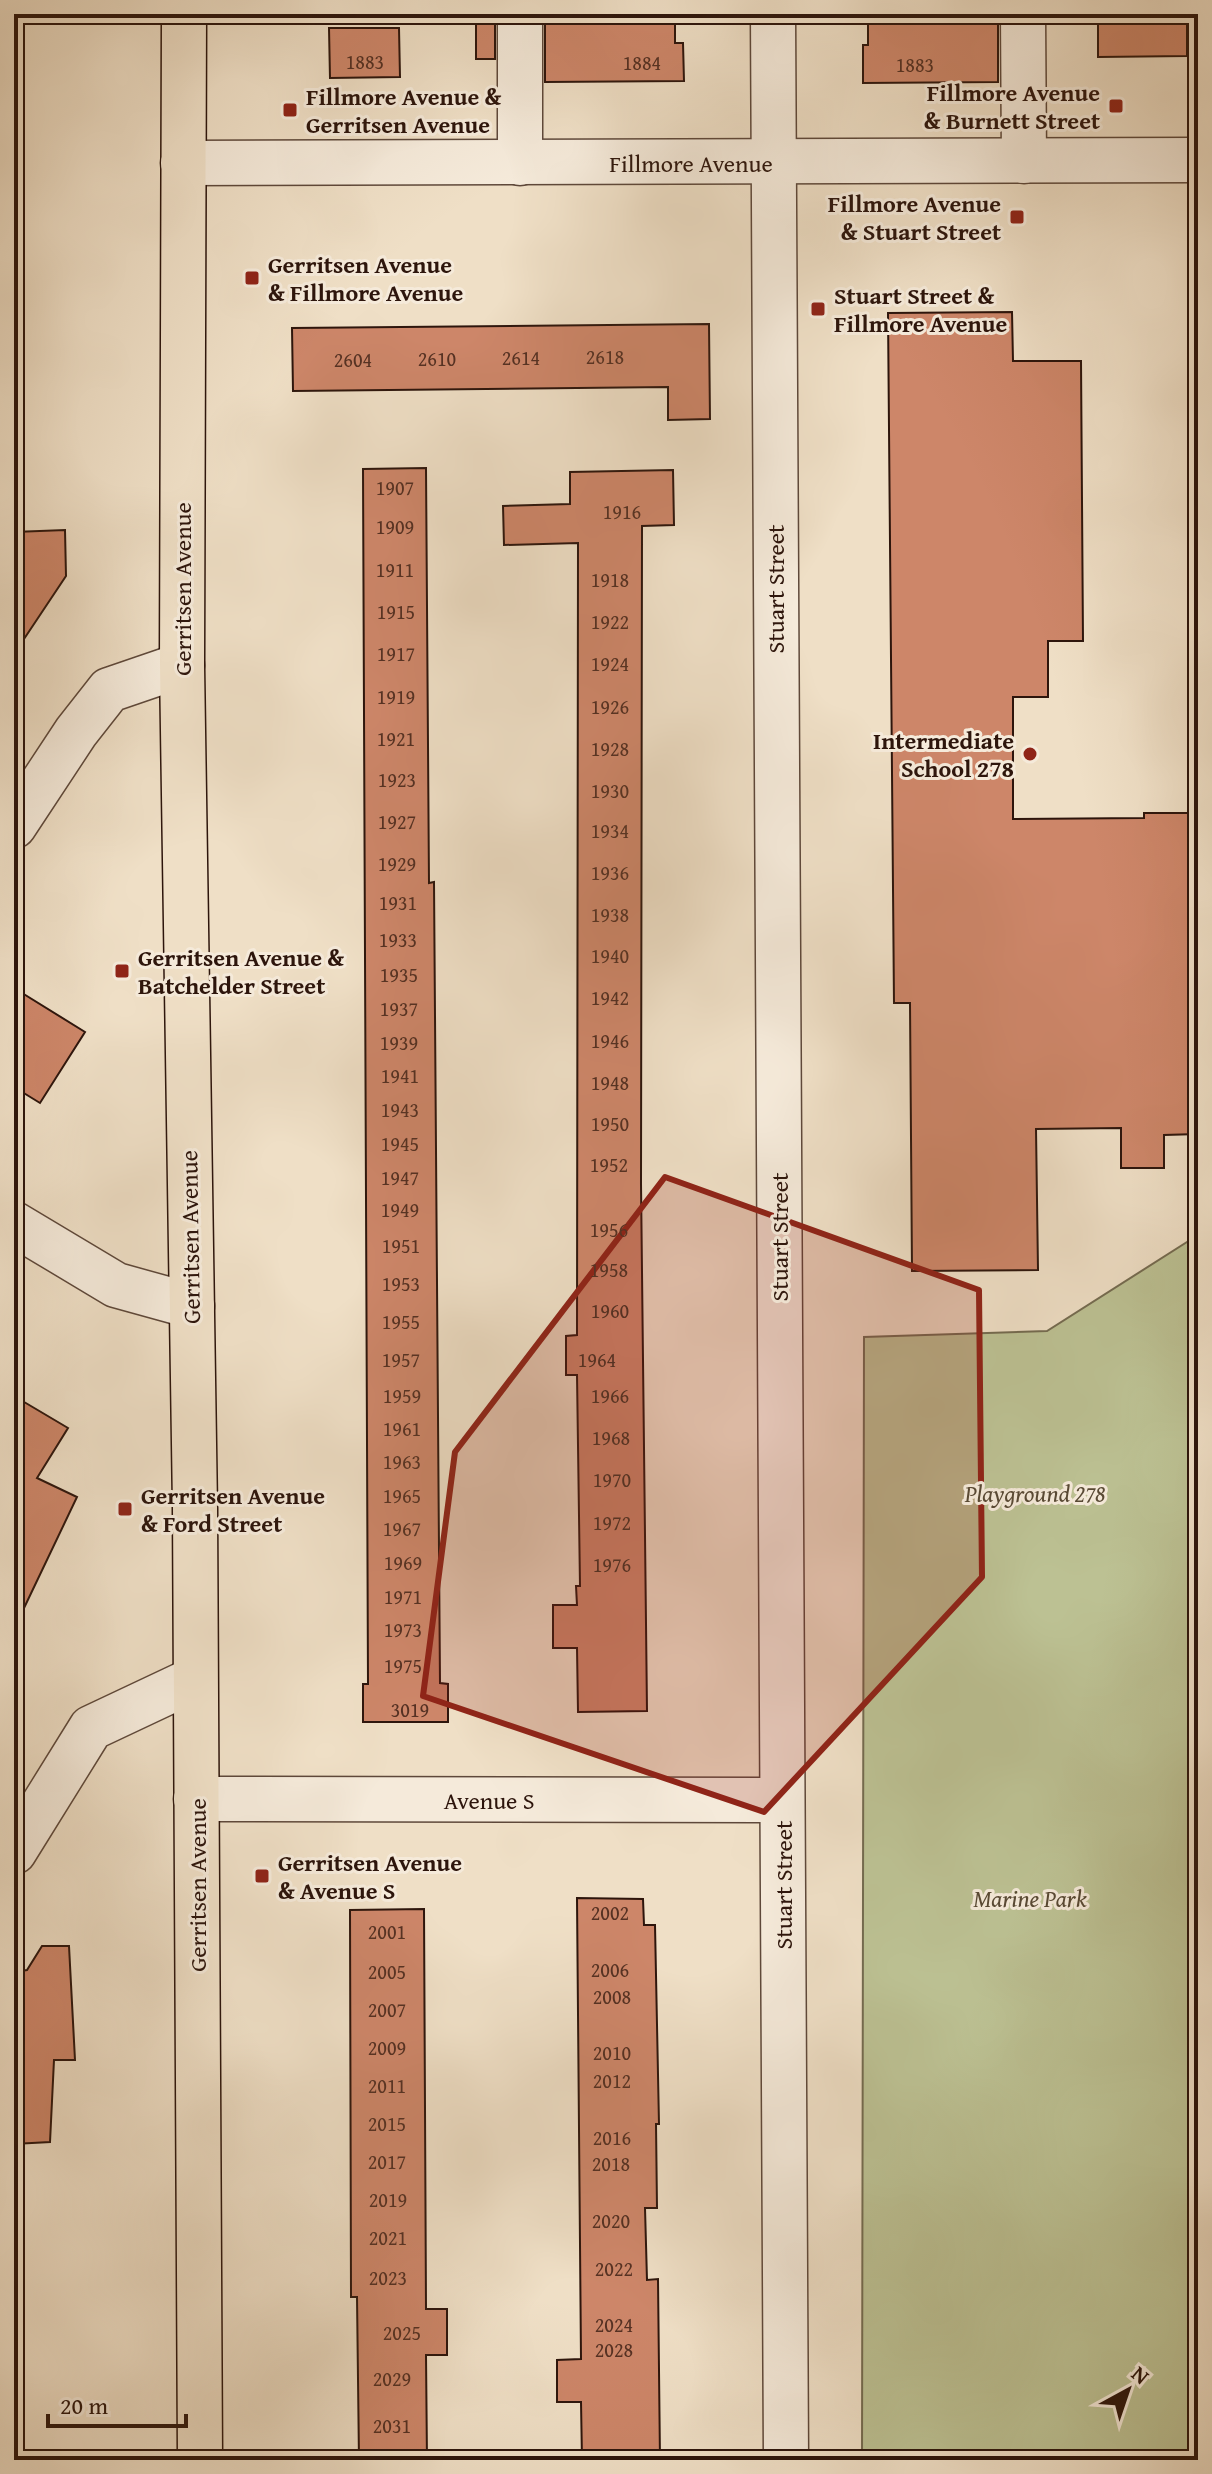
<svg xmlns="http://www.w3.org/2000/svg" width="1212" height="2474" font-family="'Gentium Book Plus',serif">
<style>
.green{fill:#bcc193;stroke:#746b50;stroke-width:2}
.building{fill:#cd8669;stroke:#2d150c;stroke-width:2}
.lines{fill:none;stroke-linecap:round;stroke-linejoin:round}
.minor-casing{stroke:#5e483a;stroke-width:47}
.major-casing{stroke:#2d150c;stroke-width:47}
.minor{stroke:#f5eada;stroke-width:44}
.major{stroke:#efdfc6;stroke-width:44}
.marked{fill:#8f2418;fill-opacity:0.2;stroke:#8f2418;stroke-width:6;stroke-linejoin:round}
.poi-dot{fill:#8f2418;stroke:#f5eada;stroke-width:3}
.labels{text-anchor:middle;dominant-baseline:central;stroke-width:6;stroke-linejoin:round;paint-order:stroke}
.number-label{font-size:20px;fill:#553123}
.poi-label{font-size:24px;font-weight:bold;fill:#2d150c;stroke:#f5eada;text-anchor:start}
.street-label{font-size:24px;fill:#2d150c;stroke:#f5eada}
.park-label{font-size:24px;font-style:italic;fill:#584934;stroke:#f5eada}
</style>
<rect width="100%" height="100%" fill="#efdfc6"/>
<filter id="stains"><feTurbulence type="fractalNoise" baseFrequency=".0025" numOctaves="4"/><feColorMatrix values="0 0 0 0 .2 0 0 0 0 .09 0 0 0 0 .02 0 0 0 .5 -.17"/></filter>
<radialGradient id="worn" r=".72"><stop offset=".6" stop-color="#630" stop-opacity="0"/><stop offset="1" stop-color="#630" stop-opacity=".3"/></radialGradient>
<path class="green" d="M1198,1235V2460H862L864,1337L1047,1331Z"/>
<g class="building">
<rect x="476" y="14" width="19" height="45"/>
<path d="M545,14H675V43H683L684,81L545,82Z"/>
<path d="M868,14H998V82L863,83V45H868Z"/>
<path d="M1098,14H1187V56L1098,57Z"/>
<path d="M329,28H399L400,77L330,78Z"/>
<path d="M1012,312L1013,361H1081L1083,641H1048V697H1013V819L1144,818V813H1198V1134L1164,1135V1168H1121V1128L1036,1129L1038,1270L912,1271L910,1003H894L888,313Z"/>
<path d="M709,324L710,419L668,420V387L293,391L292,328Z"/>
<path d="M426,468L429,883L434,882L440,1683L448,1684V1722H363V1684H368L363,469Z"/>
<path d="M673,470L674,525L642,526L641,1184L647,1711L578,1712L577,1648H553V1605H577L576,1586H580L577,1375H566V1336L577,1335L578,543L504,545L503,506L570,504V472Z"/>
<path d="M65,530L66,576L14,654V532Z"/>
<path d="M14,988L85,1032L40,1103L14,1087Z"/>
<path d="M14,1396L68,1428L37,1478L77,1497L14,1629Z"/>
<path d="M577,1898L643,1899L644,1925H655L659,2124H656L657,2208H645L647,2280L658,2279L660,2460H582L581,2402H557V2360L581,2359Z"/>
<path d="M424,1909L426,2309H447V2355H426L427,2460H359L357,2297H351L350,1910Z"/>
<path d="M42,1946H69L75,2060H54L50,2142L14,2144V1972L27,1970Z"/>
</g>
<g class="lines">
<defs>
<g id="minor">
<path d="M520,14V163"/>
<path d="M773,14L786,2460"/>
<path d="M1023,14L1024,161"/>
<path d="M183,163L1198,160"/>
<path d="M14,826L76,732L109,690L182,665"/>
<path d="M14,1224L116,1285L192,1306"/>
<path d="M196,1799L782,1800"/>
<path d="M14,1852L91,1728L195,1679"/>
</g>
<path id="major" d="M184,14L182,665L195,1508L200,2460"/>
</defs>
<use href="#minor" class="minor-casing"/>
<use href="#major" class="major-casing"/>
<use href="#minor" class="minor"/>
<use href="#major" class="major"/>
</g>
<path class="marked" d="M665,1177L979,1290L982,1577L764,1812L423,1696L455,1452Z"/>
<g class="poi-dot">
<rect x="1108" y="98" width="16" height="16" rx="4"/>
<rect x="282" y="102" width="16" height="16" rx="4"/>
<rect x="1009" y="209" width="16" height="16" rx="4"/>
<rect x="244" y="270" width="16" height="16" rx="4"/>
<rect x="810" y="301" width="16" height="16" rx="4"/>
<circle cx="1030" cy="754" r="8"/>
<rect x="114" y="963" width="16" height="16" rx="4"/>
<rect x="117" y="1501" width="16" height="16" rx="4"/>
<rect x="254" y="1868" width="16" height="16" rx="4"/>
</g>
<g class="labels">
<g class="number-label">
<text x="365" y="61">1883</text>
<text x="642" y="62">1884</text>
<text x="915" y="64">1883</text>
<text x="605" y="356">2618</text>
<text x="521" y="357">2614</text>
<text x="437" y="358">2610</text>
<text x="353" y="359">2604</text>
<text x="395" y="487">1907</text>
<text x="622" y="511">1916</text>
<text x="395" y="526">1909</text>
<text x="395" y="569">1911</text>
<text x="610" y="579">1918</text>
<text x="396" y="611">1915</text>
<text x="610" y="621">1922</text>
<text x="396" y="653">1917</text>
<text x="610" y="663">1924</text>
<text x="396" y="696">1919</text>
<text x="610" y="706">1926</text>
<text x="396" y="738">1921</text>
<text x="610" y="748">1928</text>
<text x="397" y="779">1923</text>
<text x="610" y="790">1930</text>
<text x="397" y="821">1927</text>
<text x="610" y="830">1934</text>
<text x="397" y="863">1929</text>
<text x="610" y="872">1936</text>
<text x="398" y="902">1931</text>
<text x="610" y="914">1938</text>
<text x="398" y="939">1933</text>
<text x="610" y="955">1940</text>
<text x="399" y="974">1935</text>
<text x="610" y="997">1942</text>
<text x="399" y="1008">1937</text>
<text x="610" y="1040">1946</text>
<text x="399" y="1042">1939</text>
<text x="400" y="1075">1941</text>
<text x="610" y="1082">1948</text>
<text x="400" y="1109">1943</text>
<text x="610" y="1123">1950</text>
<text x="400" y="1143">1945</text>
<text x="609" y="1164">1952</text>
<text x="400" y="1177">1947</text>
<text x="400" y="1209">1949</text>
<text x="609" y="1229">1956</text>
<text x="401" y="1245">1951</text>
<text x="609" y="1269">1958</text>
<text x="401" y="1283">1953</text>
<text x="610" y="1310">1960</text>
<text x="401" y="1321">1955</text>
<text x="401" y="1359">1957</text>
<text x="597" y="1359">1964</text>
<text x="402" y="1395">1959</text>
<text x="610" y="1395">1966</text>
<text x="402" y="1428">1961</text>
<text x="611" y="1437">1968</text>
<text x="402" y="1461">1963</text>
<text x="612" y="1479">1970</text>
<text x="402" y="1495">1965</text>
<text x="612" y="1522">1972</text>
<text x="402" y="1528">1967</text>
<text x="403" y="1562">1969</text>
<text x="612" y="1564">1976</text>
<text x="403" y="1596">1971</text>
<text x="403" y="1629">1973</text>
<text x="403" y="1665">1975</text>
<text x="410" y="1709">3019</text>
<text x="610" y="1912">2002</text>
<text x="387" y="1931">2001</text>
<text x="610" y="1969">2006</text>
<text x="387" y="1971">2005</text>
<text x="612" y="1996">2008</text>
<text x="387" y="2009">2007</text>
<text x="387" y="2047">2009</text>
<text x="612" y="2052">2010</text>
<text x="612" y="2080">2012</text>
<text x="387" y="2085">2011</text>
<text x="387" y="2123">2015</text>
<text x="612" y="2137">2016</text>
<text x="387" y="2161">2017</text>
<text x="611" y="2163">2018</text>
<text x="388" y="2199">2019</text>
<text x="611" y="2220">2020</text>
<text x="388" y="2237">2021</text>
<text x="614" y="2268">2022</text>
<text x="388" y="2277">2023</text>
<text x="614" y="2324">2024</text>
<text x="402" y="2332">2025</text>
<text x="614" y="2349">2028</text>
<text x="392" y="2378">2029</text>
<text x="392" y="2425">2031</text>
</g>
<g class="poi-label">
<text x="1100" y="92" text-anchor="end">Fillmore Avenue<tspan x="1100" dy="28">&amp; Burnett Street</tspan></text>
<text x="306" y="96">Fillmore Avenue &amp;<tspan x="306" dy="28">Gerritsen Avenue</tspan></text>
<text x="1001" y="203" text-anchor="end">Fillmore Avenue<tspan x="1001" dy="28">&amp; Stuart Street</tspan></text>
<text x="268" y="264">Gerritsen Avenue<tspan x="268" dy="28">&amp; Fillmore Avenue</tspan></text>
<text x="834" y="295">Stuart Street &amp;<tspan x="834" dy="28">Fillmore Avenue</tspan></text>
<text x="1014" y="740" text-anchor="end">Intermediate<tspan x="1014" dy="28">School 278</tspan></text>
<text x="138" y="957">Gerritsen Avenue &amp;<tspan x="138" dy="28">Batchelder Street</tspan></text>
<text x="141" y="1495">Gerritsen Avenue<tspan x="141" dy="28">&amp; Ford Street</tspan></text>
<text x="278" y="1862">Gerritsen Avenue<tspan x="278" dy="28">&amp; Avenue S</tspan></text>
</g>
<g class="street-label">
<text x="691" y="163">Fillmore Avenue</text>
<text transform="translate(182 589) rotate(-90)">Gerritsen Avenue</text>
<text transform="translate(775 589) rotate(-90)">Stuart Street</text>
<text transform="translate(190 1237) rotate(-91)">Gerritsen Avenue</text>
<text transform="translate(779 1237) rotate(-90)">Stuart Street</text>
<text x="489" y="1800">Avenue S</text>
<text transform="translate(197 1885) rotate(-90)">Gerritsen Avenue</text>
<text transform="translate(783 1885) rotate(-90)">Stuart Street</text>
</g>
<g class="park-label">
<text x="1035" y="1493">Playground 278</text>
<text x="1030" y="1898">Marine Park</text>
</g>
</g>
<rect width="1212" height="2474" fill="none" stroke="#efdfc6" stroke-width="48"/>
<rect x="16" y="16" width="1180" height="2442" fill="none" stroke="#2d150c" stroke-width="4"/>
<rect x="24" y="24" width="1164" height="2426" fill="none" stroke="#2d150c" stroke-width="2"/>
<g transform="translate(1128 2390) rotate(40)" stroke="#f5eada" stroke-width="6" paint-order="stroke">
<path d="M0-6L14 30L0 20L-14 30Z" fill="#2d150c"/>
<text y="-12" font-size="22" font-weight="bold" text-anchor="middle" fill="#2d150c">N</text>
</g>
<path d="M48 2414v12h138v-12" fill="none" stroke="#2d150c" stroke-width="4"/>
<text x="60" y="2414" font-size="24" fill="#2d150c" stroke="#f5eada" stroke-width="6" paint-order="stroke">20 m</text>
<rect width="100%" height="100%" filter="url(#stains)"/>
<rect width="100%" height="100%" fill="url(#worn)"/>
</svg>
